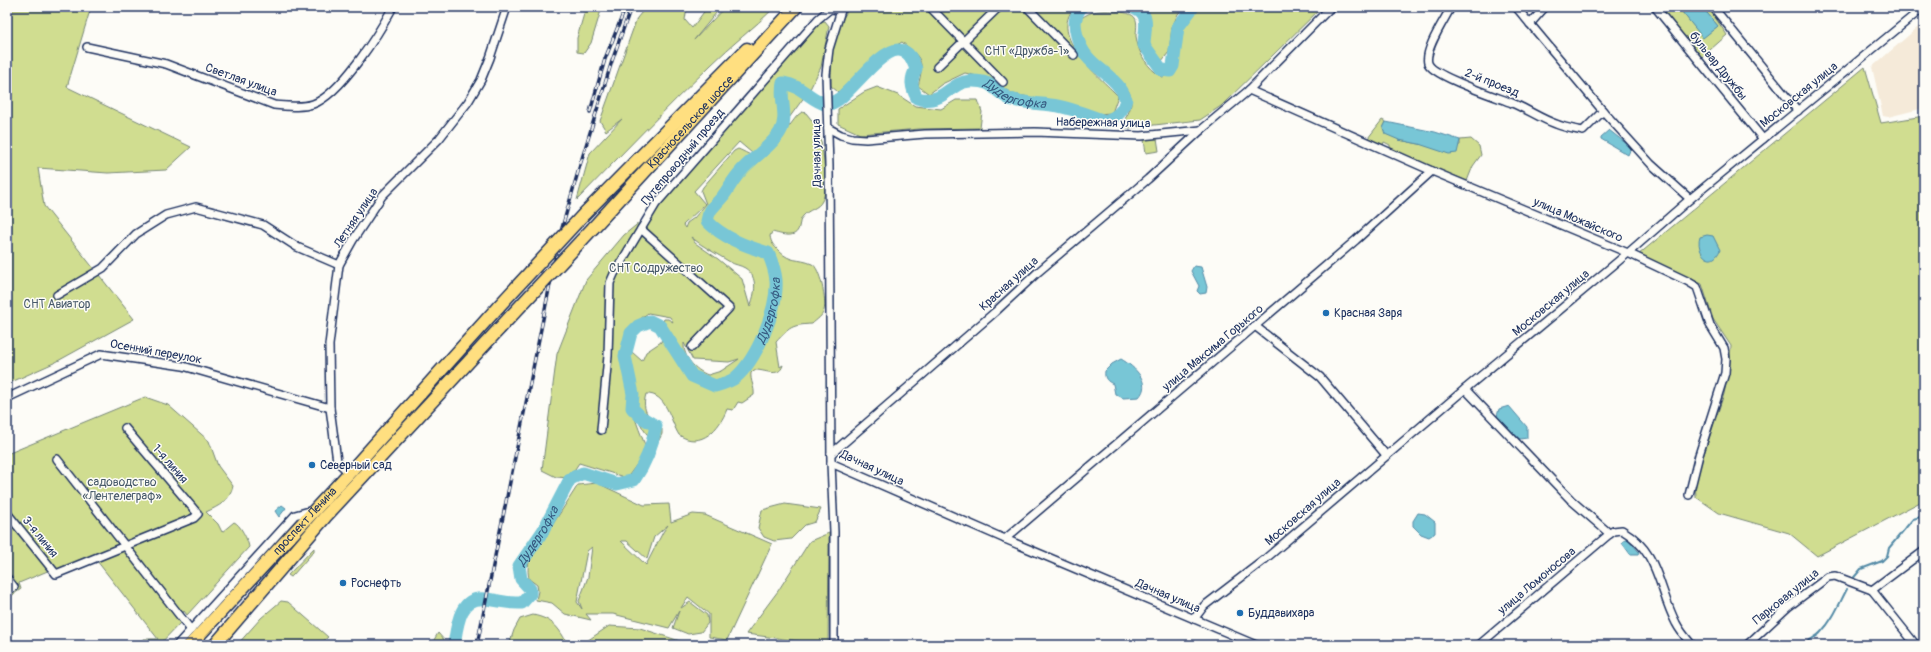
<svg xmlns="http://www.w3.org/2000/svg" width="1931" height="652" font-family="Pangolin,sans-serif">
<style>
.built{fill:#f5ead9}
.green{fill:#d0dd90;stroke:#768677;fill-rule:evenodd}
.water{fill:#78c6d6;stroke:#538aa6}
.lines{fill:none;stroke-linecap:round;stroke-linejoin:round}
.stream{stroke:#538aa6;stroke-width:2}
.river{stroke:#78c6d6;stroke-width:13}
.street-casing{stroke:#1b2f5e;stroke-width:10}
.highway-casing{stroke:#1b2f5e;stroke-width:15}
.street{stroke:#fdfcf7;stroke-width:7}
.highway{stroke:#ffdf80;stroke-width:12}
.rail-casing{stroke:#1b2f5e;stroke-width:3.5}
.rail{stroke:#fdfcf7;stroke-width:2;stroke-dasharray:6;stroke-linecap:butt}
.highway-bridge-casing{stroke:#1b2f5e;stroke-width:15;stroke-linecap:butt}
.highway-bridge{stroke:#ffdf80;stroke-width:12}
.poi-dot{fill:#1f6fb2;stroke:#fdfcf7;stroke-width:1.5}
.labels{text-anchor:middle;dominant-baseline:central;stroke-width:3;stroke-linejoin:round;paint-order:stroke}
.park-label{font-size:12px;fill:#485a6a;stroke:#fdfcf7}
.street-label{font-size:12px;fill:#1b2f5e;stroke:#fdfcf7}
.poi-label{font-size:12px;fill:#1b2f5e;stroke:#fdfcf7;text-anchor:start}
.water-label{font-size:13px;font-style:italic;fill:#375c82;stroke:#fdfcf7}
</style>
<rect width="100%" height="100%" fill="#fdfcf7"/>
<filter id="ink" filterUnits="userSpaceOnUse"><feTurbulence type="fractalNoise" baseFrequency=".025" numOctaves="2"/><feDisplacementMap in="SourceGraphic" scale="8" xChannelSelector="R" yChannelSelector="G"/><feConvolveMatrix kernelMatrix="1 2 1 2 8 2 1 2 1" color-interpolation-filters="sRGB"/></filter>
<g filter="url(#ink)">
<path class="built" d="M1924,22V108L1888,117L1883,116L1872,67Z"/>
<g class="green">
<path d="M7,7H91L67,87L191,147L166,170L108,173L38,168L44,206L134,319L56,362L7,384Z"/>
<path d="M586,7H602L591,43L584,53L577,52V38Z"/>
<path d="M646,7H687L685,20L692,28L706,9L704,7H721L694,40L725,7L774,8C754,28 731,45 711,65C665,109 621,155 577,200L590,153L622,119L606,131L600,121L637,18Z"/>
<path d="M850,7H1075C1047,36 1099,76 1118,96L1112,113L1096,114L1062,103L1013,94L989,79L965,73L942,84L929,94L918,86C925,60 921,58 902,42L879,56L838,92L831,86L832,50L843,18Z"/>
<path d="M1143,7H1184L1178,14L1172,27L1169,52L1161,62L1148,41L1149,14Z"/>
<path d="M1201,7L1321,8L1221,106L1200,120L1127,128L1125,119C1145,88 1112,77 1093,61C1082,51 1079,35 1077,22C1082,17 1087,14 1093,12C1100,10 1131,10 1135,18C1138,22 1136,31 1136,36C1138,53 1147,68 1162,77C1186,74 1173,43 1182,29C1187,21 1195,14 1201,7Z"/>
<path d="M1660,7H1678L1703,37L1718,26L1702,7H1708L1727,35L1702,57Z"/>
<path d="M825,21L829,26L821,67L810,89L779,132L752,153L739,142L694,191L705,204L683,225L685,228L687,223L694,218L706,204L701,191L703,187L734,151L738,149C744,151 752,157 759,157C770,158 790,123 798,115L802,112L806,113C812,120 816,126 819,134C823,147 829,190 822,201C818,209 809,209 803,216C800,219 800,223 799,227C796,240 781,234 772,232L770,236C771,243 774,246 779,251C791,263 798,258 812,264C820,267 827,302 824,310C823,316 816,320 812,324C791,325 790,327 776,342L780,367L783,365C779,379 764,369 754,370L751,373C750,381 755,387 754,395L742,403L738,402L733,410L727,409C720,428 701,450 679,435C670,421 667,393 646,394C641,412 649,417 662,429V434L658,442C632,433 629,377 628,354L632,352L642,361L646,352L661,342L663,333L662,323L664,319H668L673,322L670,317L648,313C643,317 635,322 632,327C611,362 634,417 647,450L627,478L579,463L569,478L556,477L542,470L557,354L586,280L624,235L657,208L815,22ZM691,237C703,247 717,254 730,262C735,265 740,265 745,268C759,277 755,294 750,307L742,279L718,259L695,243ZM684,343L693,360L729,362L739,359L721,371L708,375C695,370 683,357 684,343Z"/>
<path d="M1865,67L1881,123L1924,116V500L1817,556L1789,533L1719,513L1696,497L1695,481L1724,394L1729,370L1731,346L1713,319L1702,284L1638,255Z"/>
<path d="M877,87L898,95L915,106L941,109L956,100H978L982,112L980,128L919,129L860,134L838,124V109L864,92Z"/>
<path d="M1382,120L1386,122L1383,128L1399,140L1419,144L1460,145V140L1471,139L1479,146L1481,155L1473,166L1467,181L1390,149V145L1384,142L1383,145L1368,138Z"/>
<path d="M1157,138L1159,151L1146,153L1144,140Z"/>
<path d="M145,397L168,405L209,441L218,466L233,486C230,501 219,506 206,512L218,524L222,532L234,522C240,524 248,540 249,547L187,615L184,611L179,619L181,622L159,645H140L144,639H158L97,561L58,577L50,570L19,583L21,589L7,599V454Z"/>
<path d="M597,483L644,505L669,504L671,522L693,514L705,515L772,544L727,640L709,637V614L688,597L681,608L690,602L707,615L708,623L701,632L688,634L673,628L679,611L669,628L613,614H586L591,620L565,614L552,603L536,600L538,591L537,585L529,579C528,572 527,567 530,560L578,485ZM668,525L663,532L646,565L621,541H627L647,559L654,537ZM592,547L588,577L579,601L582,609L577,602L587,551Z"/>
<path d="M785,504L821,509L815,522L805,525L791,539L774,541L764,537L758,528L762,510Z"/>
<path d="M829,533L828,645L746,634L778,591L810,541Z"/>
<path d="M314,548V551L293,575L291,577L288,575Z"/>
<path d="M281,601L288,602L328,637L319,645H237L261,618Z"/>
<path d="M533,615C553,619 559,628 568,645H509L514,630L520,619Z"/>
<path d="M609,626L640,628L692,645H581Z"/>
<path d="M438,633L445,641L444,645H431Z"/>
</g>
<g class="water">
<path d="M1678,7H1702L1718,26L1703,38Z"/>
<path d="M1386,122L1435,132L1460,140L1457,153L1449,154L1419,144L1399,140L1385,134L1383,128Z"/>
<path d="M1609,130L1628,145L1631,148L1628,155L1601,139V137Z"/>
<path d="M1707,235L1713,236L1720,250C1711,271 1695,251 1700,237Z"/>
<path d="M1194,266L1201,267L1207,287L1206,293L1200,294L1197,291L1199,286L1191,271Z"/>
<path d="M1121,359C1135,367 1152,383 1139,397L1123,398L1115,394L1113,384C1107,381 1104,379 1105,371L1112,364Z"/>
<path d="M1509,406L1527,427V438L1520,439L1508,430L1497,416L1499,409Z"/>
<path d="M282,505L286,508L279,517L275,511Z"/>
<path d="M1418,513L1425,514L1435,522V533L1429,537L1421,534L1413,526V521Z"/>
<path d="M1625,539H1628L1639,552L1638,554H1630L1622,543Z"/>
</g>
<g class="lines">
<g class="stream">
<path d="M1851,581L1861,569L1882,561L1887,556L1889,548L1913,519L1924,516"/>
<path d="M1803,645C1809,639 1816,638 1821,632C1833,620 1839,604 1847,589"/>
</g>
<g class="river">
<path d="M1133,7C1152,13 1144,30 1144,45L1162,70L1170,71L1173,66L1178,27L1193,7"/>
<path id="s1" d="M454,645C457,627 459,596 485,599C498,600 509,604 522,603L530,594V589L521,579L519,566L543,531L570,479L583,473L617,484L634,480C646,463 652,447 656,426L641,417L632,408L633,394L625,356L631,333L638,326L650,321L660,326L692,376L715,386C722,384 730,382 735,378C757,360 778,308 776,280C775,270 772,262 768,253C746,246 723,238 707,221C709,208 715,206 723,196C729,188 734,178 741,171C752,158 772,146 780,132C789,117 779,99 783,83C804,86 809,100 828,105C832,103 836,101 839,99C853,89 881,50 898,50C909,50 913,61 916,69C910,79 911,87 917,98C944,106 949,82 970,81C994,80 993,91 1010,99C1025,104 1043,103 1058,106C1074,109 1090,116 1105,121C1117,117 1123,112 1126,99C1124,96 1123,91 1120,88C1105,68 1084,64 1077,36C1074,25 1074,17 1081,7"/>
</g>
<defs>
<g id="street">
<path d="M930,7L1003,82"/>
<path d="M1027,7L1074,55"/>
<path d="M1451,7C1445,19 1424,50 1428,63C1432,76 1497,97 1512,103C1527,109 1541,119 1556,124C1565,128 1574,129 1583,131L1603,111"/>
<path d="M1516,7L1603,111L1651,164L1690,199"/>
<path d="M1655,7L1763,139"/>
<path d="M1713,7L1798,111"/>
<path d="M1530,24L1545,7"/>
<path d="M87,47L166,64L274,105C287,106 301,108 313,104C341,94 379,33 393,7"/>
<path d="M937,67L999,7"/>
<path d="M1249,90L1432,171L1628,253L1687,281L1697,287L1710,325L1724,348L1726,359L1725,373L1699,455L1689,495"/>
<path d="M828,128L841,135L852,138L866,139L925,134L1035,132L1141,136L1201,130"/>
<path d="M641,229L729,308L692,347"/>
<path d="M57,295L103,268L136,234L166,215L196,207L263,225L297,247L339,265"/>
<path d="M1255,326L1320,377L1386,455"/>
<path d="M1465,389L1571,500L1610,534"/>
<path d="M7,398L101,354L183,366L330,408"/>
<path d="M601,430L608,356L610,283L614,274L656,204L818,19L830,9L841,10"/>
<path d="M831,454L995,312L1038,272L1148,179L1201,130L1249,90L1331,7"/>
<path d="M57,459L191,630"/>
<path d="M831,463L1005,539L1256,645"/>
<path d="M349,473L337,461L330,408L329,345L339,265L353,240L382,196L439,139L468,102L481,80L490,58L507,7"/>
<path d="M7,513L56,574L194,518L198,514L125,428"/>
<path d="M1005,539L1356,240L1432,171"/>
<path d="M7,578L14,587L7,591"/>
<path d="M1872,590L1916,645"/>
<path d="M1194,619L1204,606L1264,560L1465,389L1628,253L1690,199L1924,7"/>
<path d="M834,644V532L831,463L829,166L826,74L829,49L842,7"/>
<path d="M177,645L295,515L313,510"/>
<path d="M1479,645L1613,531L1622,530C1660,552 1658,589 1676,623C1680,631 1686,638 1692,645"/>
<path d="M1747,645L1788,607L1828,577L1835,576L1872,590L1924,551"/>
</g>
<g id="highway">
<path d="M584,214L747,49"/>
<path id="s2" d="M593,228L796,7"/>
<path id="s3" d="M190,645L349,473L499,306"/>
<path d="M215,645L325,517L499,329"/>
</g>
</defs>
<use href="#street" class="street-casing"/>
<use href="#highway" class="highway-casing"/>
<use href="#street" class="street"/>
<use href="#highway" class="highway"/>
<defs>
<g id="rail">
<path d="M590,112L605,59L623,14"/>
<path d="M477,645L560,235L580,165L612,61L631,7"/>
</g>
</defs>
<use href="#rail" class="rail-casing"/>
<use href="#rail" class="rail"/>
<defs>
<g id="highway-bridge">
<path d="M499,306L584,214"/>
<path d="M499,329L593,228"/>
</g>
</defs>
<use href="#highway-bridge" class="highway-bridge-casing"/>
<use href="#highway-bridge" class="highway-bridge"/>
</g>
</g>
<g class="poi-dot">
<circle cx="1326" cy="313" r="4"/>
<circle cx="312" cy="465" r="4"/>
<circle cx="343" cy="583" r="4"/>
<circle cx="1240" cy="613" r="4"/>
</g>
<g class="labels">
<g class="park-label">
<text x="1027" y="51">СНТ «Дружба-1»</text>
<text x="656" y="268">СНТ Содружество</text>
<text x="57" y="304">СНТ Авиатор</text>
<text x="122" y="482">садоводство<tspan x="122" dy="14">«Лентелеграф»</tspan></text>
</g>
<g class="street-label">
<text transform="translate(1718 66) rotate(51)">бульвар Дружбы</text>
<text transform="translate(241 80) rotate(20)">Светлая улица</text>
<text transform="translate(1492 83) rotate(22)">2-й проезд</text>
<text transform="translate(1799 95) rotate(-39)">Московская улица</text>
<text stroke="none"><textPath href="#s2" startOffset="144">Красносельское шоссе</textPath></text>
<text transform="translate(1103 123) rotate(1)">Набережная улица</text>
<text transform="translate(817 153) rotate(-91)">Дачная улица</text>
<text transform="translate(683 157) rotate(-50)">Путепроводный проезд</text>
<text transform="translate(356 218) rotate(-56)">Летняя улица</text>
<text transform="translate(1578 220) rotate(23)">улица Можайского</text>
<text transform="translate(1009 284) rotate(-42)">Красная улица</text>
<text transform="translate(1551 303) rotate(-40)">Московская улица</text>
<text transform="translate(1213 348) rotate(-40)">улица Максима Горького</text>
<text transform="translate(156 352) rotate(10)">Осенний переулок</text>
<text transform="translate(170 464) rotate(49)">1-я линия</text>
<text transform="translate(872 468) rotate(25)">Дачная улица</text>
<text transform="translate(1303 512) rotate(-41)">Московская улица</text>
<text stroke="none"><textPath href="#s3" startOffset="169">проспект Ленина</textPath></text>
<text transform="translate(40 537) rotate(51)">3-я линия</text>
<text transform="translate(1537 581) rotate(-40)">улица Ломоносова</text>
<text transform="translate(1168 596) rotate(23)">Дачная улица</text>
<text transform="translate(1786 597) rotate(-39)">Парковая улица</text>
</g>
<g class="poi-label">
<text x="1334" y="313">Красная Заря</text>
<text x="320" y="465">Северный сад</text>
<text x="351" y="583">Роснефть</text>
<text x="1248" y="613">Буддавихара</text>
</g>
<g class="water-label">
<text stroke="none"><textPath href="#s1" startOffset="1296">Дудергофка</textPath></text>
<text stroke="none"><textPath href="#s1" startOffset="695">Дудергофка</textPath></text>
<text stroke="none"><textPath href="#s1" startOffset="179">Дудергофка</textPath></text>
</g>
</g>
<rect width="1931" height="652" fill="none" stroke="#fdfcf7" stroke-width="24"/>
<rect x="12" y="12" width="1907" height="628" fill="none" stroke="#1b2f5e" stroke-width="1.5" filter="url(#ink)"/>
</svg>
